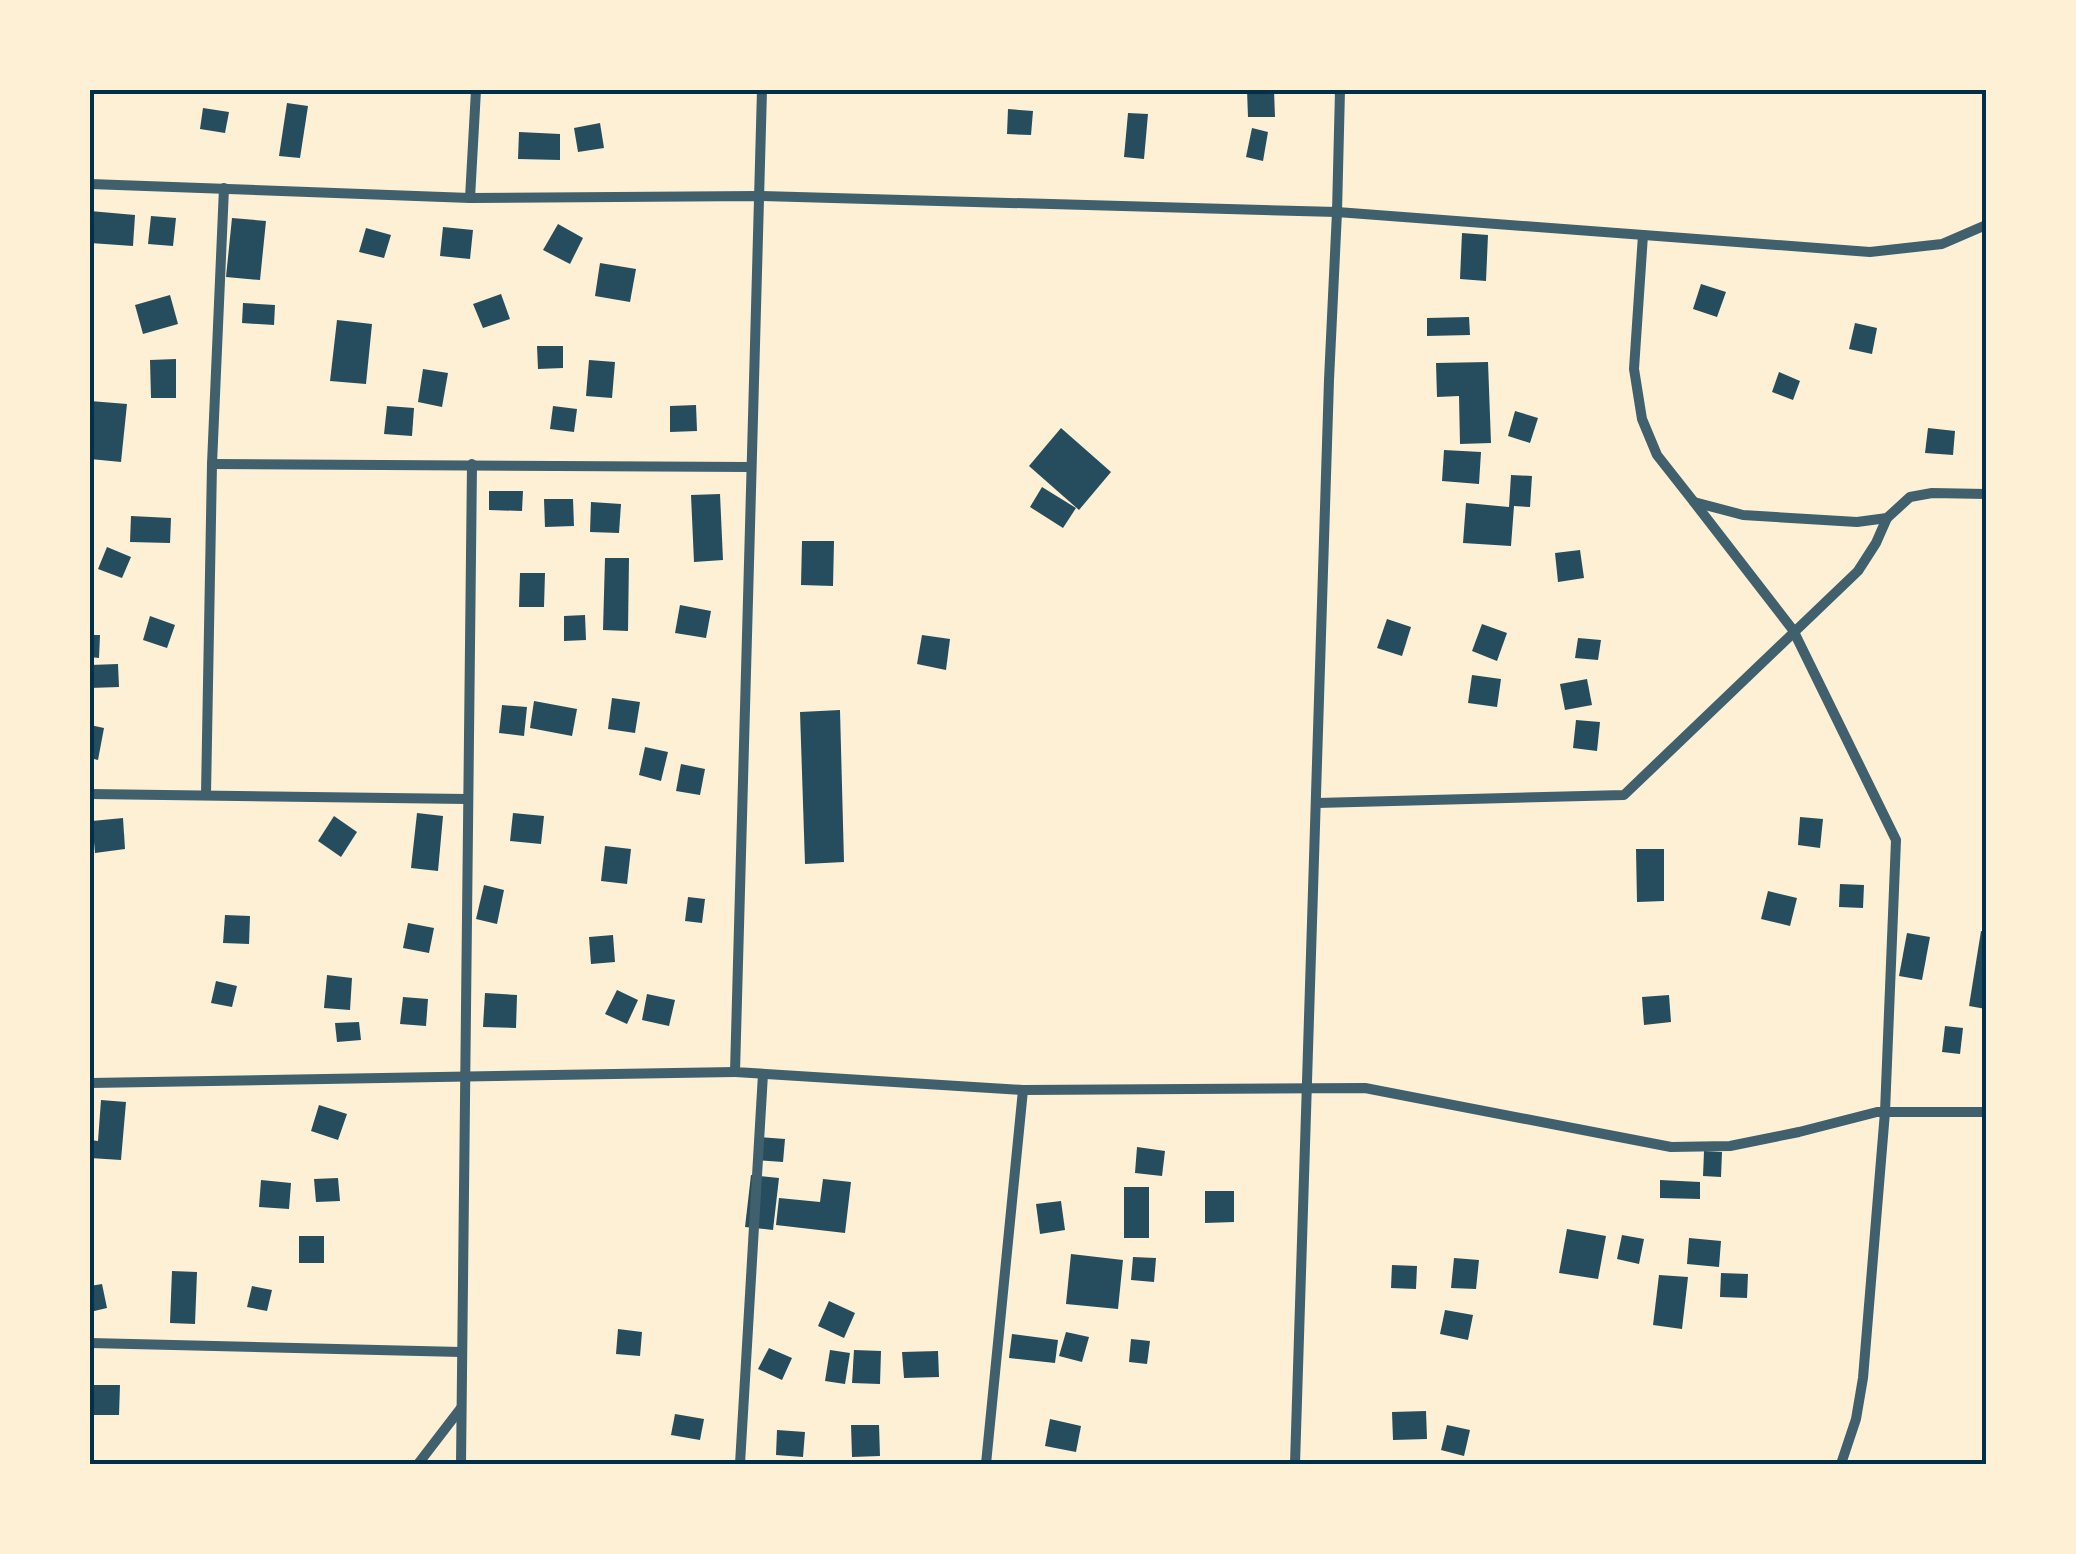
<svg xmlns="http://www.w3.org/2000/svg" width="2076" height="1554" font-family="Barlow,sans-serif">
<style>
.building{fill:#264d5e}
.lines{fill:none;stroke-linecap:round;stroke-linejoin:round}
.minor{stroke:#3f606c;stroke-width:10}
.neatline{fill:none;stroke:#003049;stroke-width:4}
</style>
<rect width="100%" height="100%" fill="#fdf0d5"/>
<g class="building">
<path d="M1247,90H1274L1275,117H1248Z"/>
<path d="M287,103L308,106L300,158L279,156Z"/>
<path d="M203,108L229,112L225,133L200,129Z"/>
<path d="M1008,109L1033,111L1031,135L1007,134Z"/>
<path d="M1128,113L1148,114L1144,159L1124,157Z"/>
<path d="M600,123L604,148L578,152L574,128Z"/>
<path d="M1252,128L1268,132L1263,161L1246,157Z"/>
<path d="M519,132L560,134V160L518,159Z"/>
<path d="M90,211L135,215L133,246L90,243Z"/>
<path d="M151,216L176,218L173,246L148,244Z"/>
<path d="M232,218L266,221L260,280L226,277Z"/>
<path d="M558,224L583,238L570,264L543,250Z"/>
<path d="M443,227L473,230L470,259L440,256Z"/>
<path d="M366,228L391,235L384,258L359,252Z"/>
<path d="M1462,233L1488,235L1486,281L1460,279Z"/>
<path d="M600,263L636,269L630,302L595,296Z"/>
<path d="M1701,284L1726,292L1717,317L1693,309Z"/>
<path d="M501,294L510,319L483,328L473,304Z"/>
<path d="M170,295L178,324L143,334L135,305Z"/>
<path d="M243,303L275,305L274,325L242,323Z"/>
<path d="M1469,317L1470,335L1427,336V318Z"/>
<path d="M337,320L372,324L366,384L330,381Z"/>
<path d="M1855,323L1877,328L1872,354L1849,349Z"/>
<path d="M537,346H563V368L538,369Z"/>
<path d="M176,359V398H151L150,360Z"/>
<path d="M589,360L615,362L612,398L586,396Z"/>
<path d="M1488,362L1491,443L1460,444L1459,396L1437,397L1436,363Z"/>
<path d="M423,369L448,373L442,407L418,402Z"/>
<path d="M1779,372L1800,381L1793,400L1772,392Z"/>
<path d="M90,401L127,404L121,462L90,459Z"/>
<path d="M696,405L697,431L670,432V406Z"/>
<path d="M387,406L414,408L412,436L384,434Z"/>
<path d="M553,406L577,409L574,432L550,429Z"/>
<path d="M1515,411L1538,418L1530,443L1508,436Z"/>
<path d="M1061,428L1111,472L1079,510L1029,466Z"/>
<path d="M1928,428L1955,431L1953,455L1925,453Z"/>
<path d="M1444,450L1481,452L1479,484L1442,481Z"/>
<path d="M1511,475L1532,476L1530,507L1514,506L1511,546L1463,543L1466,503L1509,507Z"/>
<path d="M1042,487L1076,508L1063,528L1030,507Z"/>
<path d="M489,491H523L522,511L489,510Z"/>
<path d="M720,494L723,560L694,562L691,495Z"/>
<path d="M544,499H573L574,526L545,527Z"/>
<path d="M591,502L621,504L619,533L590,532Z"/>
<path d="M131,516L171,518L170,543L130,542Z"/>
<path d="M802,541H834L833,586L801,585Z"/>
<path d="M107,547L131,557L122,578L98,569Z"/>
<path d="M1580,550L1584,578L1558,582L1555,553Z"/>
<path d="M605,558H629L628,631L603,630Z"/>
<path d="M520,573H545L544,607H519Z"/>
<path d="M680,605L711,611L706,638L675,633Z"/>
<path d="M585,615L586,640L564,641V616Z"/>
<path d="M150,616L175,625L167,648L143,640Z"/>
<path d="M1387,619L1411,627L1402,656L1377,648Z"/>
<path d="M1482,624L1507,633L1497,661L1472,651Z"/>
<path d="M90,635H100L99,658L90,657Z"/>
<path d="M922,635L950,639L946,670L917,664Z"/>
<path d="M1578,638L1601,640L1598,660L1575,658Z"/>
<path d="M118,664L119,687L90,688V665Z"/>
<path d="M1472,675L1501,679L1497,707L1468,703Z"/>
<path d="M1587,679L1592,705L1565,710L1560,684Z"/>
<path d="M612,698L640,702L635,733L608,729Z"/>
<path d="M534,701L577,709L572,736L530,728Z"/>
<path d="M502,705L527,707L524,736L499,733Z"/>
<path d="M840,710L844,862L805,864L800,712Z"/>
<path d="M1576,720L1600,722L1597,751L1573,748Z"/>
<path d="M90,725L104,728L98,760L90,758Z"/>
<path d="M645,747L668,752L661,781L639,775Z"/>
<path d="M681,764L705,769L700,795L676,791Z"/>
<path d="M417,813L443,816L438,871L411,868Z"/>
<path d="M513,813L544,816L541,844L510,841Z"/>
<path d="M334,816L357,832L341,857L318,841Z"/>
<path d="M1800,817L1823,819L1820,848L1798,845Z"/>
<path d="M123,818L125,849L95,853L92,821Z"/>
<path d="M605,846L631,849L627,884L601,881Z"/>
<path d="M1636,849H1664V901L1637,902Z"/>
<path d="M1840,884L1864,885L1863,908L1839,907Z"/>
<path d="M484,885L504,890L497,924L476,919Z"/>
<path d="M1768,891L1797,898L1790,926L1761,919Z"/>
<path d="M688,897L705,899L702,923L685,921Z"/>
<path d="M225,915L250,916L249,944L223,943Z"/>
<path d="M408,923L434,928L429,953L403,948Z"/>
<path d="M1981,931L1986,932V1009L1969,1006Z"/>
<path d="M1907,933L1930,937L1922,980L1899,976Z"/>
<path d="M613,935L615,962L591,964L589,937Z"/>
<path d="M327,975L352,978L350,1010L324,1008Z"/>
<path d="M216,981L237,986L232,1007L211,1003Z"/>
<path d="M617,990L638,1000L627,1024L605,1014Z"/>
<path d="M485,993L517,995L516,1028L483,1027Z"/>
<path d="M647,994L675,1000L669,1026L642,1020Z"/>
<path d="M1669,995L1671,1022L1644,1025L1642,997Z"/>
<path d="M403,997L428,999L426,1026L400,1024Z"/>
<path d="M359,1022L361,1040L337,1042L335,1023Z"/>
<path d="M1945,1026L1963,1028L1960,1054L1942,1052Z"/>
<path d="M101,1100L126,1102L121,1160L90,1158V1140L98,1141Z"/>
<path d="M319,1105L347,1114L338,1140L311,1131Z"/>
<path d="M757,1137L785,1139L783,1162L755,1160Z"/>
<path d="M1137,1147L1165,1151L1162,1176L1135,1173Z"/>
<path d="M1704,1151L1722,1152L1721,1177L1703,1176Z"/>
<path d="M751,1175L779,1178L773,1230L745,1227Z"/>
<path d="M338,1178L340,1201L316,1202L314,1179Z"/>
<path d="M823,1179L851,1182L845,1233L776,1225L779,1198L820,1202Z"/>
<path d="M261,1180L291,1183L289,1209L259,1207Z"/>
<path d="M1660,1180L1700,1182V1199L1660,1198Z"/>
<rect x="1124" y="1187" width="25" height="51"/>
<path d="M1205,1191H1234V1222L1205,1223Z"/>
<path d="M1061,1201L1065,1230L1040,1234L1036,1204Z"/>
<path d="M1567,1229L1606,1236L1598,1279L1559,1273Z"/>
<path d="M1622,1235L1644,1239L1639,1264L1617,1259Z"/>
<rect x="299" y="1236" width="25" height="27"/>
<path d="M1689,1238L1721,1241L1719,1267L1687,1264Z"/>
<path d="M1071,1254L1123,1260L1118,1309L1066,1304Z"/>
<path d="M1133,1257L1156,1258L1154,1282L1131,1280Z"/>
<path d="M1454,1258L1479,1260L1476,1289L1451,1288Z"/>
<path d="M1392,1265L1417,1266L1416,1289L1391,1288Z"/>
<path d="M172,1271L197,1272L195,1324L170,1323Z"/>
<path d="M1721,1273L1748,1274L1747,1298L1720,1297Z"/>
<path d="M1659,1275L1688,1277L1682,1329L1653,1325Z"/>
<path d="M102,1284L107,1308L90,1312V1286Z"/>
<path d="M252,1286L272,1290L267,1311L247,1307Z"/>
<path d="M829,1301L855,1313L844,1338L818,1326Z"/>
<path d="M1445,1310L1473,1315L1468,1340L1440,1334Z"/>
<path d="M618,1329L642,1332L640,1356L616,1354Z"/>
<path d="M1066,1332L1089,1337L1082,1362L1059,1356Z"/>
<path d="M1012,1334L1058,1340L1055,1363L1009,1358Z"/>
<path d="M1131,1339L1150,1341L1147,1364L1129,1362Z"/>
<path d="M769,1348L792,1358L782,1380L758,1369Z"/>
<path d="M830,1350L850,1353L845,1384L825,1381Z"/>
<path d="M854,1350L881,1351L880,1384L852,1383Z"/>
<path d="M938,1351L939,1377L904,1378L902,1352Z"/>
<path d="M90,1385H120L119,1415H90Z"/>
<path d="M1426,1411L1427,1439L1393,1440L1392,1412Z"/>
<path d="M675,1414L704,1419L700,1440L671,1435Z"/>
<path d="M1050,1419L1081,1426L1076,1452L1045,1446Z"/>
<path d="M851,1425H879L880,1456L852,1457Z"/>
<path d="M1447,1425L1470,1430L1464,1456L1441,1450Z"/>
<path d="M777,1430L805,1432L803,1457L776,1455Z"/>
</g>
<g class="lines">
<g class="minor">
<path d="M762,90L735,1072L1023,1090L1365,1088L1671,1147L1730,1146L1799,1132L1877,1112H1986"/>
<path d="M90,184L470,198L759,196L1337,212L1340,90"/>
<path d="M470,198L476,90"/>
<path d="M1643,235L1634,369L1642,419L1657,455L1694,502L1743,515L1857,522L1887,518L1910,497L1932,493L1986,494"/>
<path d="M212,464L751,467"/>
<path d="M1694,502L1793,630L1896,840L1885,1112L1863,1378L1856,1419L1841,1464"/>
<path d="M90,794L467,799"/>
<path d="M206,794L212,464L224,188"/>
<path d="M1317,803L1624,795L1858,571L1876,543L1887,518"/>
<path d="M90,1083L735,1072"/>
<path d="M90,1343L461,1352"/>
<path d="M418,1464L461,1408"/>
<path d="M461,1464L472,464"/>
<path d="M740,1464L763,1074"/>
<path d="M986,1464L1023,1090"/>
<path d="M1295,1464L1329,380L1337,212L1870,252L1942,244L1986,225"/>
</g>
</g>
<rect width="2076" height="1554" fill="none" stroke="#fdf0d5" stroke-width="185"/>
<rect x="92" y="92" width="1892" height="1370" class="neatline"/>
</svg>
